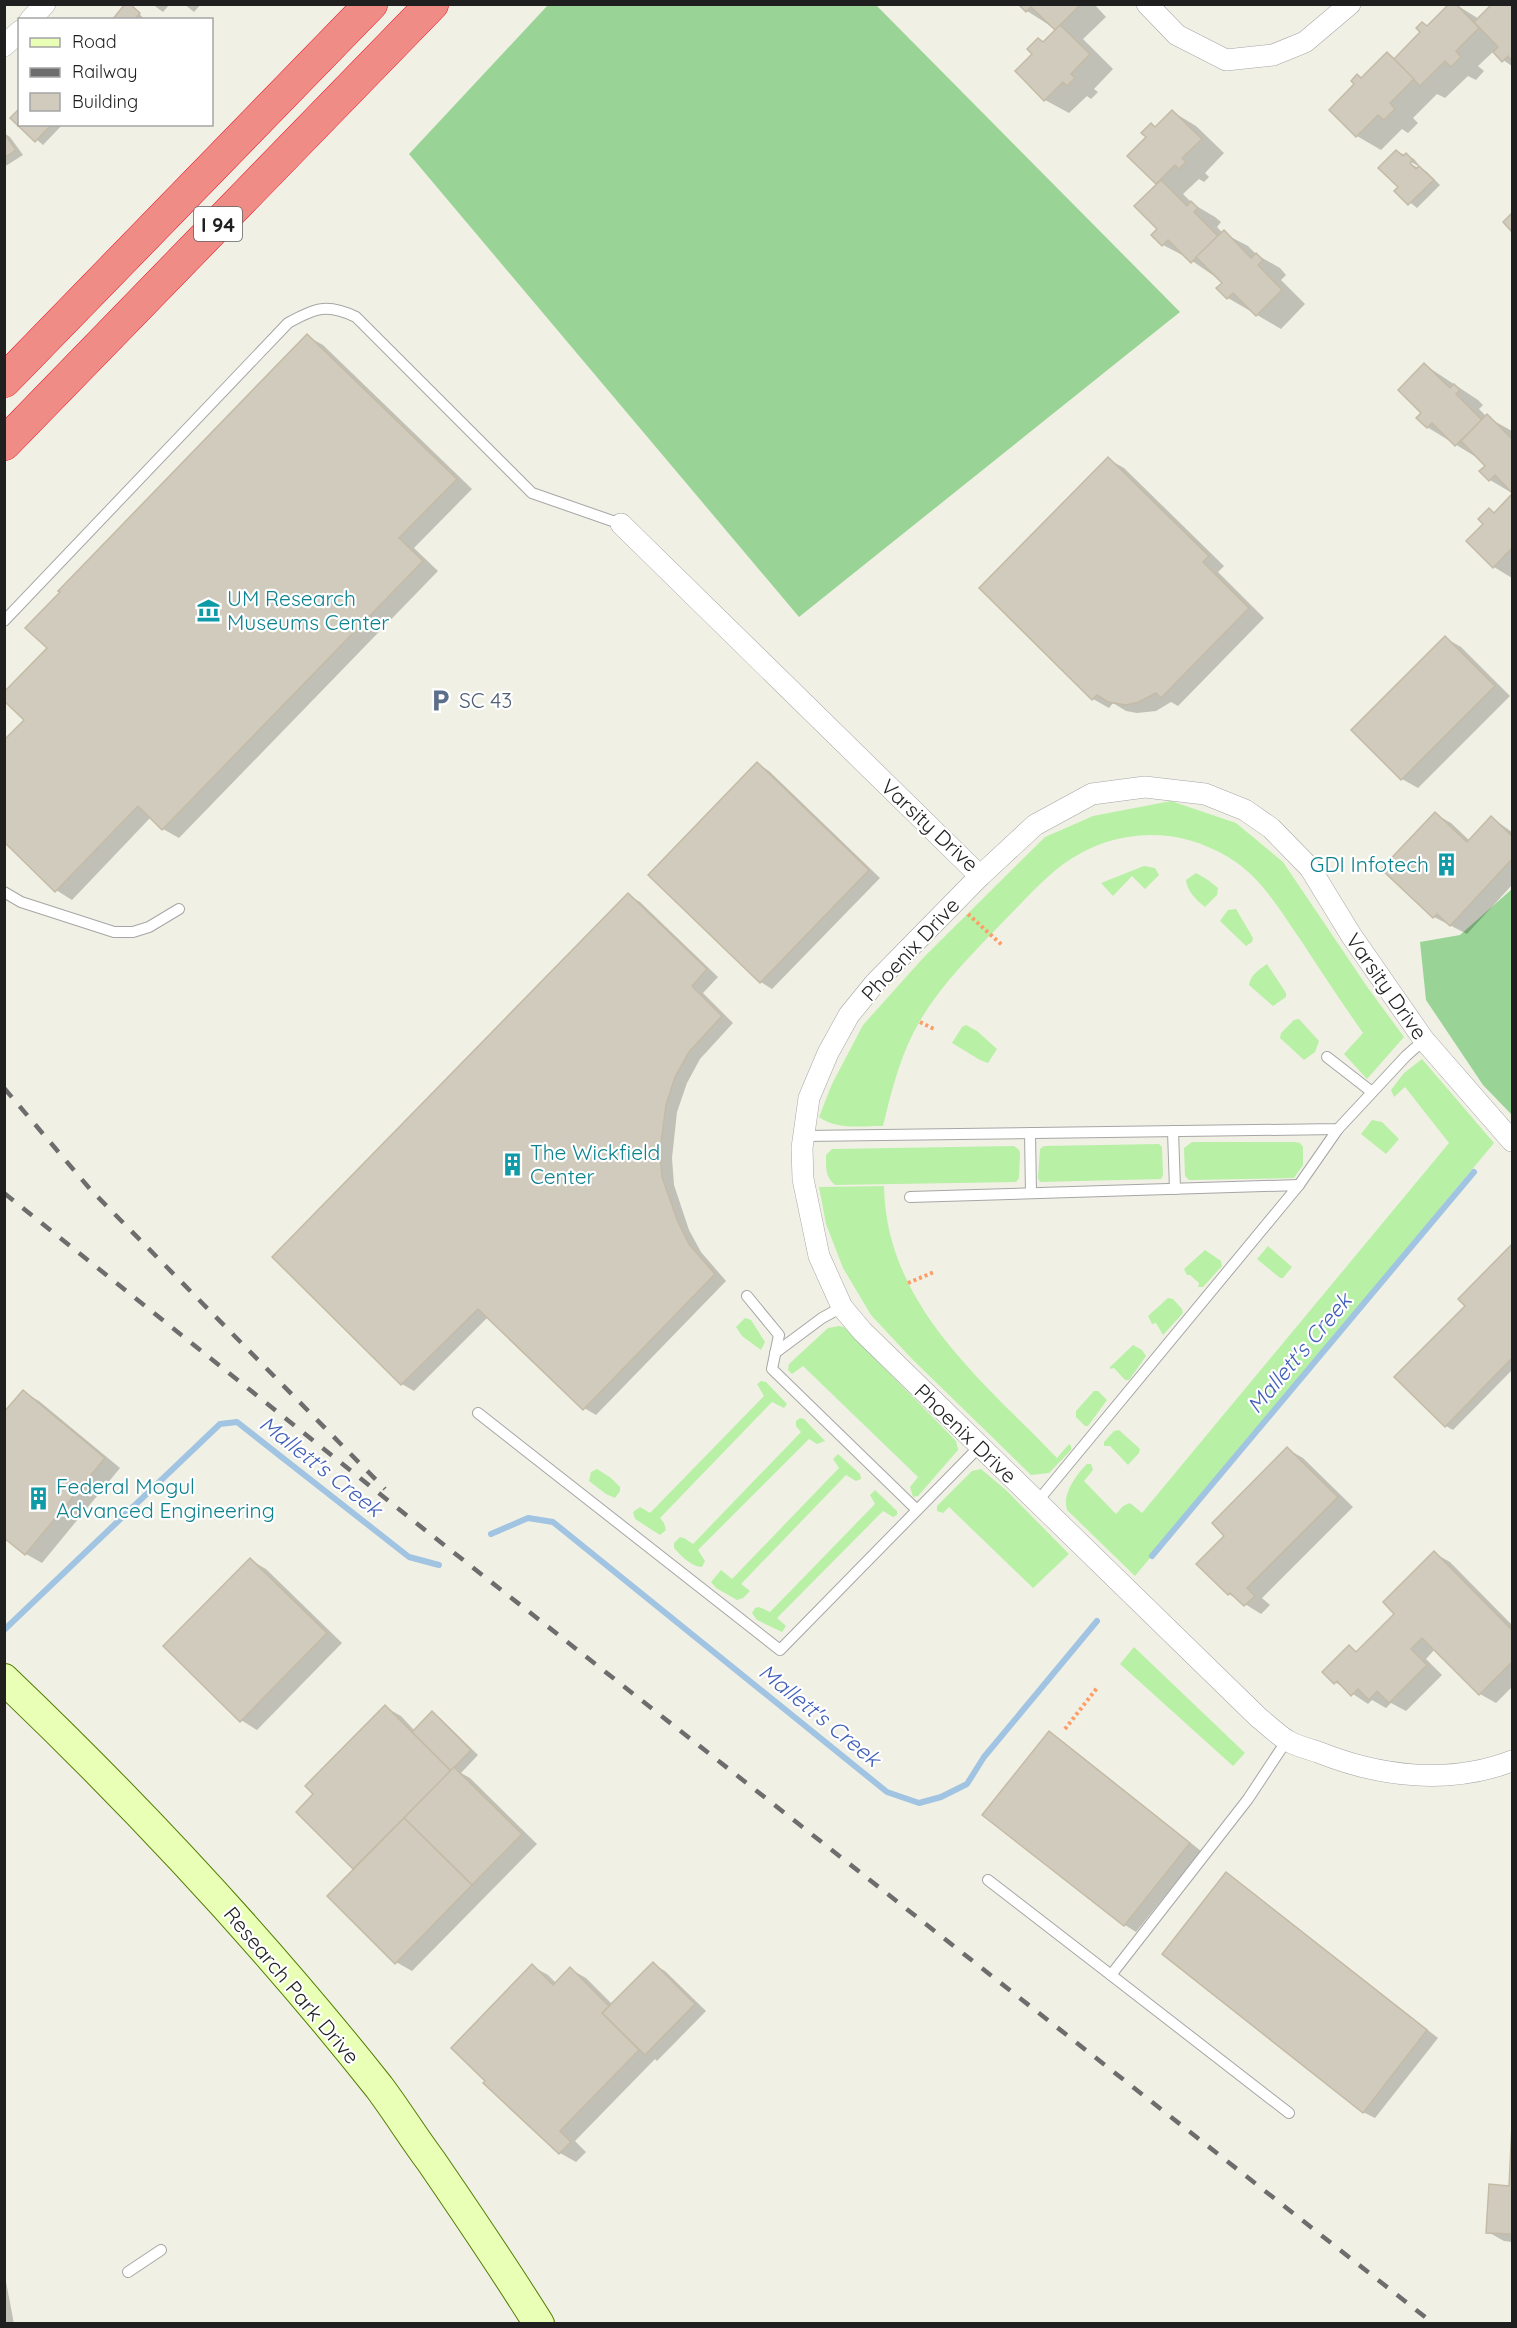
<svg xmlns="http://www.w3.org/2000/svg" width="1517" height="2328" font-family="Quicksand,sans-serif">
<style>
.grass{fill:#b8f0a6}
.forest{fill:#99d496}
.shadow{fill:#0003}
.lines{fill:none;stroke-linecap:round;stroke-linejoin:round}
.stream{stroke:#a1c4e3;stroke-width:6}
.building{fill:#d1cbbd;stroke:#c4bba6;stroke-width:1.5}
.lane-casing{stroke:#a6a6a6;stroke-width:12}
.street-casing{stroke:#a6a6a6;stroke-width:22}
.secondary-casing{stroke:#517d00;stroke-width:32}
.highway-casing{stroke:#ec152a;stroke-width:34}
.path{stroke:#ff9d68;stroke-width:4;stroke-dasharray:3 3;stroke-linecap:butt}
.lane{stroke:#fff;stroke-width:10}
.street{stroke:#fff;stroke-width:21}
.secondary{stroke:#e9ffb5;stroke-width:30}
.highway{stroke:#ef8c86;stroke-width:33}
.rail{stroke:#6d6d6d;stroke-width:4.5;stroke-dasharray:12 12;stroke-linecap:butt}
.labels{text-anchor:middle;dominant-baseline:central;stroke-width:4.5;stroke-linejoin:round;paint-order:stroke}
.shield{fill:#fff;stroke:#626262;stroke-width:1.5}
.shield-label{font-size:20px;font-weight:bold;fill:#1f1f1f}
.culture-label{font-size:21px;fill:#0d838f;stroke:#fff;text-anchor:start}
.service-label{font-size:21px;fill:#4e5e75;stroke:#fff;text-anchor:start}
.street-label{font-size:21px;fill:#1f1f1f;stroke:#fff}
.water-label{font-size:22px;font-style:italic;fill:#4260b9;stroke:#fff}
</style>
<rect width="100%" height="100%" fill="#f1f0e5"/>
<g class="grass">
<path d="M1171,801L1236,823L1283,862L1368,988L1404,1037L1367,1079L1344,1054L1363,1033C1342,1003 1322,973 1302,942C1280,911 1262,877 1228,857C1175,825 1112,828 1062,865C1039,883 1020,905 1000,925C972,954 942,984 921,1019C901,1052 892,1089 883,1126C861,1126 837,1130 819,1117L832,1084L863,1025L924,957L1045,837L1093,816Z"/>
<path d="M1144,866L1155,868L1159,875L1145,889L1132,876L1113,896L1101,883Z"/>
<path d="M1196,873L1208,880L1218,888L1217,895L1205,907C1196,900 1187,891 1186,880Z"/>
<path d="M1236,909L1253,938L1252,942L1246,946L1220,921L1228,910Z"/>
<path d="M1267,964L1286,993V997L1273,1006L1249,985C1250,975 1260,969 1267,964Z"/>
<path d="M1299,1019L1319,1041L1315,1052L1304,1060L1280,1038L1281,1033L1294,1020Z"/>
<path d="M966,1025L977,1031L997,1049L988,1063L980,1060L952,1043L962,1027Z"/>
<path d="M1422,1059L1494,1143L1135,1576L1067,1510C1062,1494 1076,1475 1087,1464H1091L1093,1470L1084,1481L1116,1514L1123,1506L1130,1503L1142,1513L1449,1143L1405,1087L1394,1097L1391,1090L1404,1073Z"/>
<path d="M1372,1120L1382,1122L1399,1139L1386,1154L1361,1134Z"/>
<path d="M1192,1142H1295L1300,1143L1303,1147V1165L1294,1178L1189,1180L1185,1176L1184,1148Z"/>
<path d="M1159,1144L1162,1147L1163,1175L1161,1179L1040,1182L1038,1178L1040,1149L1044,1146Z"/>
<path d="M1014,1146L1019,1150L1020,1153L1019,1178L1016,1182L835,1185C825,1177 826,1167 826,1155L832,1149Z"/>
<path d="M884,1186C886,1305 981,1379 1057,1458L1069,1444L1071,1446V1450L1049,1473L1031,1475L911,1358L871,1315L843,1268L826,1224L819,1187Z"/>
<path d="M1268,1246L1292,1267L1283,1278H1280L1257,1259Z"/>
<path d="M1205,1250L1221,1261L1222,1266L1203,1287H1198L1199,1283L1190,1275H1187L1184,1269Z"/>
<path d="M1168,1298L1173,1299L1182,1309L1183,1313L1163,1335L1156,1323L1152,1324L1148,1316Z"/>
<path d="M745,1318L751,1320L765,1342L761,1350L742,1336L736,1327Z"/>
<path d="M839,1326L844,1327L956,1441L958,1450L918,1496L913,1497L910,1487L918,1477L803,1366L792,1374L788,1370L789,1364L828,1328Z"/>
<path d="M1133,1345L1142,1350L1146,1356L1129,1380H1125L1114,1368L1110,1369V1367Z"/>
<path d="M761,1381L766,1382L787,1404L784,1408L772,1402L660,1518L664,1523L666,1530L660,1535L635,1519L633,1512L640,1507L650,1513L764,1396L757,1384Z"/>
<path d="M1094,1391H1098L1107,1400L1088,1426H1085L1076,1417V1411Z"/>
<path d="M800,1418L804,1419L825,1441L817,1444L809,1439L698,1550L705,1561L702,1567C692,1567 680,1555 674,1548V1543L680,1537L684,1538L693,1544L801,1432L796,1426V1421Z"/>
<path d="M1119,1430L1140,1449L1139,1453L1128,1465L1110,1446H1104V1442L1114,1431Z"/>
<path d="M838,1454L860,1474L861,1479L856,1481L846,1475L741,1584L750,1591L743,1598L737,1600L716,1588L711,1582L721,1570L732,1579L839,1468L833,1459Z"/>
<path d="M597,1469L611,1478L620,1487V1491L615,1498L606,1494L589,1481L591,1472Z"/>
<path d="M981,1469L1007,1491L1069,1554L1033,1588L949,1507L943,1513L937,1511V1506L972,1471Z"/>
<path d="M875,1490L897,1511V1515L893,1517L883,1511L777,1618L786,1626L782,1632L757,1620L752,1613L755,1608L759,1607L770,1612L875,1504L870,1495Z"/>
<path d="M1134,1647L1245,1753L1233,1766L1120,1664Z"/>
</g>
<g class="forest">
<path d="M548,5H876L1180,312L799,617L409,154Z"/>
<path d="M1512,889V1115L1483,1085L1426,1000L1420,942L1460,935Z"/>
</g>
<g class="shadow">
<path d="M152,4H170L163,12Z"/>
<path d="M184,4H201L194,12Z"/>
<path d="M1020,4H1094L1106,17L1083,39L1113,69L1094,89L1098,92L1091,99L1087,96L1069,113L1045,100L1017,71L1057,30L1027,11Z"/>
<path d="M1455,4L1479,19L1494,4H1512V66L1503,60L1494,51L1478,66L1484,71L1476,80L1468,76L1445,98L1437,94L1413,118L1418,123L1408,133L1402,129L1381,150L1357,136L1331,110L1356,84L1358,76L1362,79L1387,54L1396,59Z"/>
<path d="M135,9L145,20H114Z"/>
<path d="M1173,112L1196,126L1224,153L1205,173L1209,177L1204,182L1199,179L1183,194L1193,204L1215,217L1221,222L1217,227L1223,233L1248,246L1257,255L1280,268L1286,275L1281,280L1305,304L1281,329L1228,298L1224,283L1188,258L1163,245L1153,235L1159,230L1158,184L1130,156L1148,137L1151,124L1157,128Z"/>
<path d="M12,118L20,124H63L43,145Z"/>
<path d="M4,133L10,137L23,155L4,167Z"/>
<path d="M1396,151L1414,159L1419,165L1418,166L1404,158L1402,160L1427,172L1440,185L1417,208L1396,191L1400,187Z"/>
<path d="M307,336L323,345L472,489L414,548L438,571L179,838L163,829L151,817L72,900L56,890L26,720L49,648Z"/>
<path d="M1425,365L1478,400L1483,405L1479,409L1487,417L1512,431V493L1490,480L1487,466L1481,460L1427,427L1424,412Z"/>
<path d="M1108,459L1124,468L1224,566L1218,572L1264,618L1178,706L1171,702L1156,711L1137,713L1126,711L1113,703L1109,708L1093,699Z"/>
<path d="M1512,496V578L1494,567L1485,524Z"/>
<path d="M1445,638L1461,647L1510,696L1418,788L1402,779Z"/>
<path d="M758,764L769,771L880,878L772,989L761,982Z"/>
<path d="M1435,814L1451,823L1470,841L1492,818L1512,832V885L1467,934L1434,917Z"/>
<path d="M628,895L640,902L718,977L703,993L733,1023L700,1059L687,1083L677,1112L672,1158L674,1185L689,1230L701,1252L726,1281L596,1415L584,1408L488,1317L414,1391L402,1384Z"/>
<path d="M1512,1246V1370L1453,1430L1446,1426L1467,1306L1460,1299Z"/>
<path d="M23,1392L39,1401L120,1468L42,1563L26,1554L4,1537Z"/>
<path d="M1287,1449L1303,1458L1353,1507L1262,1598L1270,1605L1261,1614L1229,1594L1198,1564L1227,1536Z"/>
<path d="M1434,1553L1450,1562L1512,1625V1687L1496,1703L1480,1694L1435,1649L1426,1659L1442,1675L1406,1711L1391,1703L1386,1708L1372,1700L1368,1704L1335,1682L1349,1647L1358,1652L1397,1614Z"/>
<path d="M250,1560L266,1569L342,1643L257,1730L241,1720Z"/>
<path d="M385,1707L401,1716L415,1731L432,1713L440,1718L478,1755L461,1773L470,1778L537,1844L412,1971L396,1962L356,1869L298,1812L315,1794Z"/>
<path d="M1049,1733L1061,1740L1201,1851L1136,1932L1125,1925L984,1815Z"/>
<path d="M1227,1874L1238,1881L1438,2038L1375,2118L1363,2112Z"/>
<path d="M653,1964L665,1971L706,2011L657,2061L655,2059L575,2141L586,2152L576,2162L560,2153L532,1966L548,1975L556,1983L570,1969L586,1978L613,2005Z"/>
<path d="M1512,2153V2242L1504,2241L1488,2232L1511,2187Z"/>
<path d="M4,2271L14,2324H4Z"/>
</g>
<g class="lines">
<g class="stream">
<path d="M491,1534L528,1518L553,1522L887,1792L919,1803L941,1797L967,1784L984,1757L1097,1621"/>
<path d="M1152,1556L1474,1172"/>
<path d="M4,1630L220,1424L237,1422L409,1557L439,1565"/>
</g>
</g>
<g class="building">
<path d="M125,4H130L140,13L134,20H112Z"/>
<path d="M1018,4H1081L1055,30L1031,7L1026,12Z"/>
<path d="M1449,4H1456L1479,28L1456,51L1461,57L1451,67L1445,61L1420,86L1394,59L1420,32L1416,28L1422,22L1427,26Z"/>
<path d="M1492,4H1512V61L1508,56L1502,62L1493,52L1498,47L1474,22Z"/>
<path d="M1060,25L1090,54L1071,74L1075,78L1067,86L1063,82L1044,101L1015,71L1032,54L1027,49L1038,38L1043,42Z"/>
<path d="M1387,52L1414,79L1390,103L1395,109L1384,120L1378,115L1356,137L1329,110L1354,84L1351,81L1357,74L1361,78Z"/>
<path d="M20,108V124H52L35,142L10,118Z"/>
<path d="M1172,110L1202,139L1182,158L1186,162L1179,169L1175,165L1156,184L1127,156L1146,137L1141,133L1151,123L1155,127Z"/>
<path d="M4,133L16,150L4,158Z"/>
<path d="M1396,150L1403,156L1406,153L1413,160L1410,163L1416,169L1419,166L1434,180L1408,205L1394,191L1398,187L1378,168Z"/>
<path d="M1161,180L1187,206L1191,201L1198,208L1194,212L1218,236L1191,263L1168,240L1162,246L1151,235L1157,229L1134,206Z"/>
<path d="M1512,213V232L1503,222Z"/>
<path d="M1224,230L1251,258L1256,253L1263,260L1258,265L1282,290L1256,316L1233,293L1227,299L1216,288L1222,283L1196,257Z"/>
<path d="M307,334L457,479L399,538L423,561L162,830L138,806L55,892L4,842V740L24,720L4,701V692L47,648L25,628L60,592L58,591Z"/>
<path d="M1424,363L1450,388L1454,384L1460,390L1456,394L1482,420L1455,446L1432,423L1427,428L1416,418L1421,413L1398,390Z"/>
<path d="M1487,414L1512,439V493L1495,475L1489,481L1479,471L1485,466L1461,441Z"/>
<path d="M1108,457L1209,556L1203,562L1249,608L1161,698L1156,693L1139,702L1126,705L1108,702L1097,695L1092,700L979,588Z"/>
<path d="M1512,494V551L1511,549L1493,568L1466,541L1483,524L1478,519L1489,508L1494,513Z"/>
<path d="M1445,636L1495,686L1401,780L1351,730Z"/>
<path d="M757,762L869,870L760,983L648,875Z"/>
<path d="M1435,812L1467,842L1491,816L1512,836V859L1450,926L1437,914L1433,918L1381,869Z"/>
<path d="M628,893L707,969L692,986L722,1016L689,1052L675,1077L666,1105L660,1151L662,1177L678,1222L689,1244L715,1274L583,1410L478,1309L401,1385L272,1257Z"/>
<path d="M1512,1244V1358L1445,1427L1394,1377L1465,1306L1458,1299Z"/>
<path d="M23,1390L105,1458L25,1555L4,1538V1412Z"/>
<path d="M1287,1447L1338,1497L1247,1588L1255,1596L1244,1606L1230,1593L1228,1595L1196,1564L1224,1536L1212,1523Z"/>
<path d="M1434,1551L1512,1630V1662L1479,1695L1422,1638L1411,1649L1427,1665L1389,1703L1377,1691L1369,1700L1358,1689L1351,1696L1337,1681L1334,1684L1322,1672L1349,1645L1356,1652L1394,1614L1383,1602Z"/>
<path d="M250,1558L327,1633L240,1722L163,1646Z"/>
<path d="M385,1705L451,1771L353,1869L296,1812L313,1794L305,1786Z"/>
<path d="M432,1711L471,1750L451,1771L412,1732Z"/>
<path d="M1049,1731L1190,1843L1124,1926L982,1815Z"/>
<path d="M454,1767L522,1834L472,1885L404,1818Z"/>
<path d="M404,1818L472,1885L395,1964L327,1896Z"/>
<path d="M1226,1872L1427,2030L1363,2113L1162,1954Z"/>
<path d="M653,1962L695,2004L645,2055L602,2013Z"/>
<path d="M532,1964L553,1985L570,1967L609,2006L602,2013L639,2050L560,2131L571,2142L559,2154L483,2083L485,2081L451,2048Z"/>
<path d="M1512,2125V2234L1486,2233L1489,2184L1509,2186Z"/>
</g>
<g class="lines">
<defs>
<g id="lane">
<path d="M4,621L288,323C315,308 327,303 356,317L532,493L621,524"/>
<path d="M4,892L21,902L114,932H133L149,927L179,909"/>
<path d="M1327,1057L1372,1092"/>
<path d="M1173,1131L1175,1189"/>
<path d="M1030,1133L1031,1193"/>
<path d="M804,1136L1338,1129L1406,1056L1424,1040"/>
<path d="M1299,1185L1338,1129"/>
<path d="M910,1197L1299,1185L1037,1502"/>
<path d="M747,1296L779,1335L772,1369L917,1510"/>
<path d="M775,1353L822,1318L842,1307"/>
<path d="M478,1413L780,1650L980,1446"/>
<path d="M988,1880L1111,1975L1248,1799L1287,1740"/>
<path d="M1111,1975L1289,2113"/>
<path d="M128,2272L161,2250"/>
</g>
<g id="street">
<path d="M1147,4L1177,35L1226,60L1273,55L1305,42L1350,4"/>
<path d="M30,20L45,4"/>
<path d="M4,46L20,31"/>
<path d="M621,524L980,876"/>
<path d="M1512,1141L1424,1040L1351,935L1310,868L1271,828L1245,810L1205,794L1145,787L1092,794L1035,825L980,876L875,983L849,1015L828,1053L809,1098L802,1148L803,1179L819,1256L842,1307L862,1331L1259,1718C1268,1725 1278,1735 1288,1741C1297,1746 1308,1749 1318,1752C1380,1777 1449,1785 1512,1761"/>
</g>
<path id="secondary" d="M4,1679C138,1807 264,1942 379,2087C397,2111 413,2137 431,2161C468,2215 504,2268 539,2324"/>
<g id="highway">
<path d="M4,381L371,4"/>
<path d="M4,444L432,4"/>
</g>
</defs>
<use href="#lane" class="lane-casing"/>
<use href="#street" class="street-casing"/>
<use href="#secondary" class="secondary-casing"/>
<use href="#highway" class="highway-casing"/>
<g class="path">
<path d="M968,914L1003,946"/>
<path d="M920,1022L936,1030"/>
<path d="M908,1283L934,1272"/>
<path d="M1065,1729L1097,1688"/>
</g>
<use href="#lane" class="lane"/>
<use href="#street" class="street"/>
<use href="#secondary" class="secondary"/>
<use href="#highway" class="highway"/>
<g class="rail">
<path d="M4,1088L90,1189L385,1489"/>
<path d="M4,1193L420,1526L1434,2324"/>
</g>
</g>
<defs>
<symbol id="museum-bare" viewBox="-9 -9 18 18"><path d="M0-6L6-3V-2H-6V-3ZM-5-1h2V3h-2ZM-1-1h2V3h-2ZM3-1h2V3H3ZM-6 4H6V6H-6Z" fill="#0f9aa8" stroke="#fff" stroke-width="2.5" paint-order="stroke"/></symbol>
<symbol id="parking-bare" viewBox="-9 -9 18 18"><path d="M-3.5-5.5H1a3.5 3.5 0 0 1 0 7H-1V5.5H-3.5ZM-1-3.4V-.6H.8a1.4 1.4 0 0 0 0-2.8Z" fill="#5c6f8a" stroke="#fff" stroke-width="2.5" paint-order="stroke"/></symbol>
<symbol id="building-bare" viewBox="-9 -9 18 18"><path d="M-4-6H4V6H1V3H-1V6H-4ZM-2.5-4.3h1.7v1.8h-1.7ZM.8-4.3h1.7v1.8H.8ZM-2.5-1h1.7V.8h-1.7ZM.8-1h1.7V.8H.8Z" fill="#0f9aa8" stroke="#fff" stroke-width="2.5" paint-order="stroke"/></symbol>
</defs>
<g fill-rule="evenodd">
<use href="#museum-bare" x="192" y="594" width="33" height="33"/>
<use href="#parking-bare" x="424" y="684" width="33" height="33"/>
<use href="#building-bare" x="1430" y="848" width="33" height="33"/>
<use href="#building-bare" x="496" y="1148" width="33" height="33"/>
<use href="#building-bare" x="22" y="1482" width="33" height="33"/>
</g>
<g class="labels">
<rect class="shield" x="194" y="207" width="48" height="34" rx="4.5"/>
<g class="shield-label">
<text x="218" y="224">I 94</text>
</g>
<g class="culture-label">
<text x="227" y="598">UM Research<tspan x="227" dy="24">Museums Center</tspan></text>
<text x="1429" y="864" text-anchor="end">GDI Infotech</text>
<text x="530" y="1152">The Wickfield<tspan x="530" dy="24">Center</tspan></text>
<text x="56" y="1486">Federal Mogul<tspan x="56" dy="24">Advanced Engineering</tspan></text>
</g>
<g class="service-label">
<text x="459" y="700">SC 43</text>
</g>
<g class="street-label">
<text transform="translate(930 825) rotate(43)">Varsity Drive</text>
<text transform="translate(910 949) rotate(-47)">Phoenix Drive</text>
<text transform="translate(1387 986) rotate(55)">Varsity Drive</text>
<text transform="translate(966 1433) rotate(44)">Phoenix Drive</text>
<text transform="translate(292 1985) rotate(50)">Research Park Drive</text>
</g>
<g class="water-label">
<text transform="translate(1299 1353) rotate(-50)">Mallett's Creek</text>
<text transform="translate(321 1466) rotate(38)">Mallett's Creek</text>
<text transform="translate(820 1715) rotate(39)">Mallett's Creek</text>
</g>
</g>
<rect width="1517" height="2328" fill="none" stroke="#1f1f1f" stroke-width="12"/>
<rect x="18" y="18" width="195" height="108" fill="#ffffff" stroke="#a5a5a5" stroke-width="1.5"/>
<rect x="30" y="38" width="30" height="9" fill="#e9ffb5" stroke="#a5a5a5" stroke-width="1.5"/>
<text x="72" y="48" font-size="18" fill="#1f1f1f">Road</text>
<rect x="30" y="68" width="30" height="9" fill="#6d6d6d" stroke="#a5a5a5" stroke-width="1.5"/>
<text x="72" y="78" font-size="18" fill="#1f1f1f">Railway</text>
<rect x="30" y="93" width="30" height="18" fill="#d1cbbd" stroke="#a5a5a5" stroke-width="1.5"/>
<text x="72" y="108" font-size="18" fill="#1f1f1f">Building</text>
</svg>
